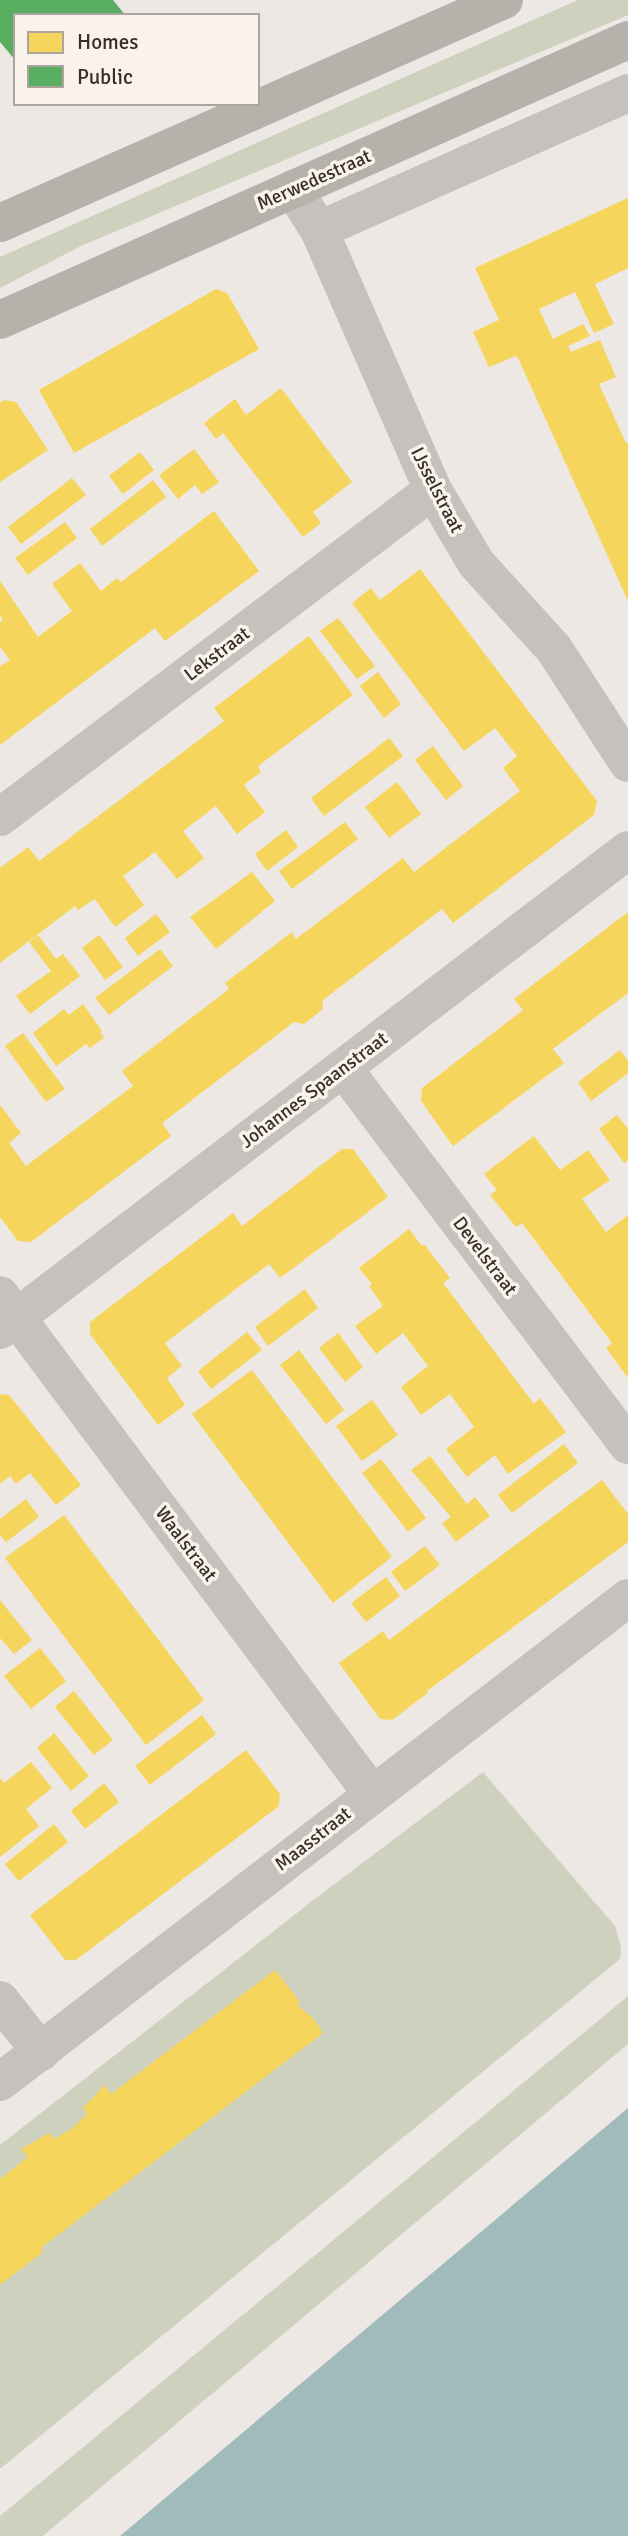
<svg xmlns="http://www.w3.org/2000/svg" width="628" height="2536" font-family="Signika,sans-serif">
<style>
.green{fill:#cdd1be}
.water{fill:#a1bbbc}
.homes{fill:#f6d55c}
.public{fill:#5aae61}
.lines{fill:none;stroke-linecap:round;stroke-linejoin:round}
.street{stroke:#c6c1bc;stroke-width:38}
.secondary{stroke:#b7b1ac;stroke-width:38}
.labels{text-anchor:middle;dominant-baseline:central;stroke-width:7;stroke-linejoin:round;paint-order:stroke}
.street-label{font-size:19px;fill:#372f2a;stroke:#f9f3eb}
</style>
<rect width="100%" height="100%" fill="#ede8e3"/>
<g class="green">
<path d="M578,0H628V15L81,246L0,288V257Z"/>
<path d="M483,1772L615,1926L621,1947L620,1959L0,2469V2145L316,1898Z"/>
<path d="M628,1996V2044L43,2536H0V2516Z"/>
</g>
<path class="water" d="M628,2108V2536H120Z"/>
<g class="homes">
<path d="M628,198V268L595,284L614,324L594,333L575,292L539,309L553,339L583,324L590,336L568,346L571,352L600,340L616,377L599,384L626,443L628,442V601L518,358L516,356L489,367L473,332L499,320L475,268Z"/>
<path d="M216,289L227,293L259,349L74,453L39,390Z"/>
<path d="M281,388L352,482L313,512L321,523L303,537L223,433L216,439L204,423L235,399L246,415Z"/>
<path d="M4,400L16,402L48,450L0,482V403Z"/>
<path d="M194,449L219,482L202,494L195,485L178,499L159,475Z"/>
<path d="M140,452L154,470L123,494L109,476Z"/>
<path d="M72,478L86,495L21,544L8,527Z"/>
<path d="M153,480L166,497L102,546L90,529Z"/>
<path d="M214,511L259,571L165,641L155,628L0,745V666L10,660L0,647V622L3,620L0,616V581L38,637L72,611L52,584L80,563L101,591L117,578L121,582Z"/>
<path d="M65,522L77,538L28,575L15,558Z"/>
<path d="M420,569L597,801L594,815L453,923L442,909L323,1000L322,1010L304,1024L294,1022L162,1123L171,1136L31,1242L18,1241L0,1217V1105L21,1133L9,1143L26,1166L133,1086L122,1071L229,989L225,983L292,932L296,939L403,858L414,872L520,791L503,768L517,756L495,728L464,751L352,603L371,588L380,600Z"/>
<path d="M338,618L375,666L357,679L320,631Z"/>
<path d="M309,636L353,695L258,766L261,772L244,785L265,812L237,834L216,806L183,831L204,858L190,869L177,879L155,852L123,876L144,905L115,927L95,899L78,910L75,906L0,963V868L28,847L39,861L224,721L214,708Z"/>
<path d="M378,672L401,704L384,718L360,686Z"/>
<path d="M389,738L403,756L324,816L311,798Z"/>
<path d="M433,746L463,786L446,800L415,760Z"/>
<path d="M397,782L421,814L389,838L365,807Z"/>
<path d="M345,822L358,839L292,889L279,871Z"/>
<path d="M286,830L298,847L267,871L255,854Z"/>
<path d="M252,872L275,901L216,949L190,917Z"/>
<path d="M628,912V993L553,1049L564,1063L453,1146L421,1101L422,1088L523,1010L514,999Z"/>
<path d="M156,914L170,932L138,956L125,938Z"/>
<path d="M38,935L56,959L63,954L80,976L30,1014L16,996L51,971L29,942Z"/>
<path d="M99,935L123,967L105,980L82,948Z"/>
<path d="M160,949L173,966L109,1015L95,998Z"/>
<path d="M83,1004L102,1031L100,1032L104,1038L90,1048L86,1044L56,1066L33,1033L64,1009L69,1015Z"/>
<path d="M23,1033L65,1089L46,1102L5,1046Z"/>
<path d="M620,1050L628,1061V1073L591,1101L578,1082Z"/>
<path d="M617,1115L628,1129V1160L624,1163L599,1129Z"/>
<path d="M534,1136L560,1170L588,1150L610,1180L582,1199L606,1232L628,1215V1378L606,1348L612,1343L522,1223L516,1227L490,1195L497,1190L484,1174Z"/>
<path d="M342,1149H353L388,1197L280,1278L269,1264L165,1343L182,1366L167,1378L185,1405L158,1425L90,1334V1322L233,1213L242,1226Z"/>
<path d="M409,1229L422,1246L424,1244L450,1278L443,1283L534,1404L540,1398L566,1432L508,1474L495,1455L467,1477L446,1449L474,1427L450,1394L421,1415L401,1387L428,1366L403,1333L376,1354L355,1326L383,1306L369,1286L372,1284L359,1268Z"/>
<path d="M305,1289L318,1308L268,1346L255,1327Z"/>
<path d="M247,1332L262,1350L211,1389L198,1371Z"/>
<path d="M338,1333L363,1367L345,1382L319,1348Z"/>
<path d="M299,1350L344,1410L326,1424L280,1365Z"/>
<path d="M252,1370L392,1557L333,1603L192,1414Z"/>
<path d="M0,1394L9,1395L81,1485L56,1505L30,1473L16,1484L10,1476L0,1484Z"/>
<path d="M372,1400L398,1435L362,1461L336,1426Z"/>
<path d="M564,1444L578,1463L512,1513L498,1495Z"/>
<path d="M430,1456L467,1504L475,1497L490,1516L456,1542L442,1523L451,1517L411,1470Z"/>
<path d="M381,1459L426,1518L408,1532L362,1473Z"/>
<path d="M602,1480L628,1514V1542L427,1691L428,1693L392,1720L380,1719L339,1663L383,1631L389,1640Z"/>
<path d="M26,1499L39,1517L6,1542L0,1535V1519Z"/>
<path d="M64,1515L204,1700L146,1745L5,1558Z"/>
<path d="M425,1546L440,1565L405,1591L391,1572Z"/>
<path d="M386,1577L400,1596L366,1622L351,1603Z"/>
<path d="M0,1600L32,1640L14,1654L0,1638Z"/>
<path d="M40,1648L66,1681L31,1709L4,1676Z"/>
<path d="M74,1691L113,1740L94,1755L55,1707Z"/>
<path d="M202,1715L216,1734L150,1785L135,1766Z"/>
<path d="M54,1733L89,1776L71,1791L37,1748Z"/>
<path d="M246,1750L280,1794L279,1806L76,1960H65L30,1915Z"/>
<path d="M31,1762L52,1788L26,1809L39,1826L0,1857V1778L4,1783Z"/>
<path d="M104,1783L119,1802L85,1829L71,1811Z"/>
<path d="M54,1824L68,1842L19,1881L5,1864Z"/>
<path d="M275,1970L300,2002L297,2005L314,2019L323,2033L41,2248L43,2252L0,2285V2179L28,2157L21,2149L49,2133L54,2139L71,2129L87,2114L83,2108L105,2085L111,2094Z"/>
</g>
<path class="public" d="M0,0H113L126,16H16V61L0,42Z"/>
<g class="lines">
<g class="street">
<path d="M293,189L319,230L433,490L476,563L554,649L628,763"/>
<path d="M319,230L628,93"/>
<path d="M0,817L433,490"/>
<path d="M343,1068L628,1445"/>
<path d="M0,1295L372,1794"/>
<path d="M0,1330L628,850"/>
<path d="M0,2000L41,2052"/>
<path d="M0,2082L628,1598"/>
</g>
<g class="secondary">
<path d="M0,223L504,0"/>
<path d="M0,320L628,40"/>
</g>
</g>
<g class="labels">
<g class="street-label">
<text transform="translate(314 180) rotate(-24)">Merwedestraat</text>
<text transform="translate(437 490) rotate(63)">IJsselstraat</text>
<text transform="translate(217 654) rotate(-37)">Lekstraat</text>
<text transform="translate(314 1090) rotate(-37)">Johannes Spaanstraat</text>
<text transform="translate(485 1256) rotate(53)">Develstraat</text>
<text transform="translate(186 1544) rotate(53)">Waalstraat</text>
<text transform="translate(313 1839) rotate(-38)">Maasstraat</text>
</g>
</g>
<rect x="14" y="14" width="245" height="91" fill="#f9f3eb" stroke="#aba59e" stroke-width="2"/>
<rect x="28" y="32" width="35" height="21" fill="#f6d55c" stroke="#aba59e" stroke-width="2"/>
<text x="77" y="49" font-size="21" fill="#372f2a">Homes</text>
<rect x="28" y="66" width="35" height="21" fill="#5aae61" stroke="#aba59e" stroke-width="2"/>
<text x="77" y="84" font-size="21" fill="#372f2a">Public</text>
</svg>
